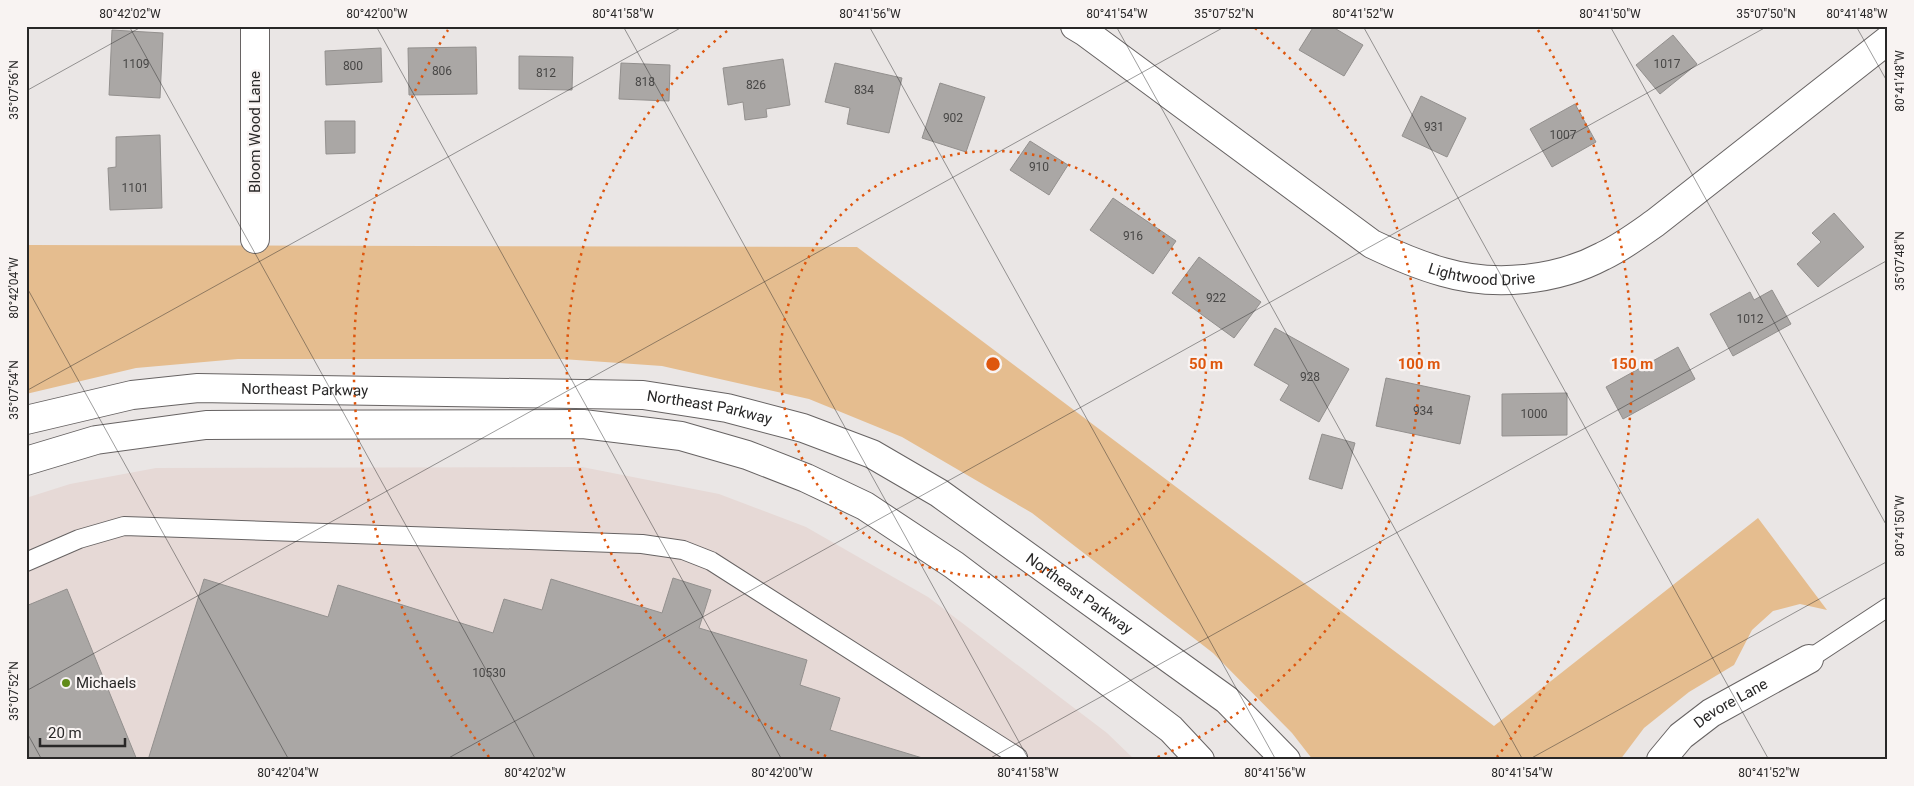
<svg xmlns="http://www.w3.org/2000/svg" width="1914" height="786" font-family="Roboto,sans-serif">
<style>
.built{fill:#e6d9d6}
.green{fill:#e5bd8f}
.building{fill:#aaa7a5;stroke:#93908e}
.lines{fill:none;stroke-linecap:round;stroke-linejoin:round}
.service-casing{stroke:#676363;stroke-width:20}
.minor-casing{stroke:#676363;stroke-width:30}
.tertiary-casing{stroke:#676363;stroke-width:30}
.service{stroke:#fff;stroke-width:18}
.minor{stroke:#fff;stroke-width:28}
.tertiary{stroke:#fff;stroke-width:28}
.ticks{fill:none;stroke:#282727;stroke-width:1;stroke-opacity:0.45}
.ring{fill:none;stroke:#de560d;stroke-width:2.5;stroke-dasharray:2.5 5}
.poi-dot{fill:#618b18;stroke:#f8f3f2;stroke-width:2}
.labels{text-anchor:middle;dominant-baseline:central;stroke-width:4.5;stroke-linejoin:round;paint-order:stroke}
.number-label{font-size:12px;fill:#484746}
.street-label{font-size:15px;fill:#282727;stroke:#f8f3f2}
.poi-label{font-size:15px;fill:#282727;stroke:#f8f3f2;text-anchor:start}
.centre{fill:#de560d;stroke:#f8f3f2;stroke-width:2.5}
.ring-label{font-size:15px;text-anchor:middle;font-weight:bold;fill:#de560d;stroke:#f8f3f2;stroke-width:4.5;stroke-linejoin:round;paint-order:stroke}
.neatline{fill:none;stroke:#282727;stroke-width:2}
.ticks-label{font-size:12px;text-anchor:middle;fill:#282727}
</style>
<rect width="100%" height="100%" fill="#eae6e5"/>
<path class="built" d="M582,467L719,494L806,527L928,597L1107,733L1135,760H26V498L70,484L156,468Z"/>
<path class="green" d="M26,245L857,247L1494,726L1758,518L1827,610L1800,604L1773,611L1752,630L1734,665L1689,692L1644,728L1620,760H1313L1292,733L1213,653L1032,513L902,437L809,399L662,366L562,359H238L136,368L26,394Z"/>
<g class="building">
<path d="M1314,26H1331L1363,45L1344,76L1299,50Z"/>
<path d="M112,30L163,33L160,98L109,95Z"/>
<path d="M1673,35L1697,64L1660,94L1636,65Z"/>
<path d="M476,47L477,94L409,95L408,48Z"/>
<path d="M381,48L382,82L326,85L325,51Z"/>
<path d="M519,56L573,57L572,90L519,89Z"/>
<path d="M783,59L790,105L766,109L767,117L745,120L743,102L728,105L723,68Z"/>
<path d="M621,63L670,65L669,101L619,99Z"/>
<path d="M835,63L902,78L889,133L847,124L850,108L825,102Z"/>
<path d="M940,83L985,97L966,152L922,138Z"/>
<path d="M1421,96L1466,118L1447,157L1402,136Z"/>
<path d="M1575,104L1596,142L1552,167L1530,129Z"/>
<path d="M325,121H355V153L326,154Z"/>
<path d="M160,135L162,208L110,210L108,168L116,167V137Z"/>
<path d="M1030,141L1068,165L1049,195L1010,170Z"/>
<path d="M1113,198L1176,241L1153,274L1090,230Z"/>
<path d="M1834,213L1864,247L1818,287L1797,264L1821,242L1812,233Z"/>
<path d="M1199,257L1261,302L1234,338L1172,293Z"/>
<path d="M1772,290L1791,324L1733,356L1710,314L1750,292L1754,300Z"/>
<path d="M1275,328L1349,369L1319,422L1280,400L1289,385L1254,365Z"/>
<path d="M1678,347L1695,379L1623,419L1606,387Z"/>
<path d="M1386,378L1470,396L1460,444L1376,426Z"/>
<path d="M1567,393V435L1502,436V394Z"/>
<path d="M1322,434L1355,443L1342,489L1309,479Z"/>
<path d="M673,578L711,590L699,628L807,660L800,685L840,698L830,730L929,760H148L204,579L328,617L338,585L493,633L504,599L542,610L551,579L662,613Z"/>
<path d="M67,589L137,760H26V606Z"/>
</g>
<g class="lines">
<defs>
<g id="service">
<path d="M26,562L79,539L124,526L642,544L683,550L711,561L1018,757"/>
<path d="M1809,659L1888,607"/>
</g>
<g id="minor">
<path d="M255,26V239"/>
<path id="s1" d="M1075,26L1085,32L1372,244C1395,255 1418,265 1443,272C1494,287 1556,281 1603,256C1622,247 1638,235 1655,223L1888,40"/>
<path id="s2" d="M1661,760L1681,736L1711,713L1809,659"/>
</g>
<g id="tertiary">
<path id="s3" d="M26,420L132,395L198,388L643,395L727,408L803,428L872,454L939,493L1227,700L1286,760"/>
<path d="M26,461L96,440L206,425L583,424L681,436L747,455L806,478L865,506L954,565L1171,729L1200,760"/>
</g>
</defs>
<use href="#service" class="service-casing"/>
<use href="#minor" class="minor-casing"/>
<use href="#tertiary" class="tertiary-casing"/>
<use href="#service" class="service"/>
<use href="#minor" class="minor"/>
<use href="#tertiary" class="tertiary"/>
</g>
<path class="ticks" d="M129,26L536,760M376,26L782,760M623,26L1029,760M869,26L1276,760M1116,26L1523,760M1363,26L1769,760M1610,26L1888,528M1856,26L1888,83M26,91L143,26M26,286L289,760M26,391L684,26M26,691L1226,26M26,731L42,760M445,760L1768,26M987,760L1888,260M1528,760L1888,561"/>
<g class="ring">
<circle cx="993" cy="364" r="213"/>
<path d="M833 759A426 426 0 0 1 731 28M1255 28A426 426 0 0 1 1153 759"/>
<path d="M489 757A639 639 0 0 1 448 30M1538 30A639 639 0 0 1 1497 757"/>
</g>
<circle class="poi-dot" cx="66" cy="683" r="5"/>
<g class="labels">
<g class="number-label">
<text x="136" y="64">1109</text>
<text x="1667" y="64">1017</text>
<text x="353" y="66">800</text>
<text x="442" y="71">806</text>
<text x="546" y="73">812</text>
<text x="645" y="82">818</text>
<text x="756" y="85">826</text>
<text x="864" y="90">834</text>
<text x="953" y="118">902</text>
<text x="1434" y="127">931</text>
<text x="1563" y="135">1007</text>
<text x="1039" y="167">910</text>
<text x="135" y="188">1101</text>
<text x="1133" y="236">916</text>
<text x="1216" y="298">922</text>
<text x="1750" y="319">1012</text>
<text x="1310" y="377">928</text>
<text x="1423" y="411">934</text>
<text x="1534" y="414">1000</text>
<text x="489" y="673">10530</text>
</g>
<g class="street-label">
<text transform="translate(255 132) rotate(-90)">Bloom Wood Lane</text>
<text stroke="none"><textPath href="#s1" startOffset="484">Lightwood Drive</textPath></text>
<text stroke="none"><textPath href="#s3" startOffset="282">Northeast Parkway</textPath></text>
<text stroke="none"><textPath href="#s3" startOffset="688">Northeast Parkway</textPath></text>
<text stroke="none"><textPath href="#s3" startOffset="1108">Northeast Parkway</textPath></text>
<text stroke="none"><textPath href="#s2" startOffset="91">Devore Lane</textPath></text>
</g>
<g class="poi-label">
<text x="76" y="683">Michaels</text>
</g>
</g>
<circle cx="993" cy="364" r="8" class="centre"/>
<g class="ring-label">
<text x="1206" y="369">50 m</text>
<text x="1419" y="369">100 m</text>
<text x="1632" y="369">150 m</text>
</g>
<rect width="1914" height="786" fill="none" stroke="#f8f3f2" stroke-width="55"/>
<path d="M40 738v8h85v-8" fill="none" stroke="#282727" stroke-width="2.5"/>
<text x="48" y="738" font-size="15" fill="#282727" stroke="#f8f3f2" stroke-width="4" paint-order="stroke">20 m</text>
<rect x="28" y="28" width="1858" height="730" class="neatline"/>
<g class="ticks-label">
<text x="130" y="18">80°42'02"W</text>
<text x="377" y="18">80°42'00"W</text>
<text x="623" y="18">80°41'58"W</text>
<text x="870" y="18">80°41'56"W</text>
<text x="1117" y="18">80°41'54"W</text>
<text x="1224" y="18">35°07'52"N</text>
<text x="1363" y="18">80°41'52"W</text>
<text x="1610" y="18">80°41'50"W</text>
<text x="1766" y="18">35°07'50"N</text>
<text x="1857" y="18">80°41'48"W</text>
<text transform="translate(1900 81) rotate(-90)" y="4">80°41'48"W</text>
<text transform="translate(14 90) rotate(-90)" y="4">35°07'56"N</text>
<text transform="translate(1900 261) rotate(-90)" y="4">35°07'48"N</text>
<text transform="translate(14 288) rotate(-90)" y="4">80°42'04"W</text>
<text transform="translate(14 390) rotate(-90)" y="4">35°07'54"N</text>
<text transform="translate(1900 526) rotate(-90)" y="4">80°41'50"W</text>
<text transform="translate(14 691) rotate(-90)" y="4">35°07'52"N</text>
<text x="288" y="777">80°42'04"W</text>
<text x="535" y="777">80°42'02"W</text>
<text x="782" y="777">80°42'00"W</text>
<text x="1028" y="777">80°41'58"W</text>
<text x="1275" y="777">80°41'56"W</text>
<text x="1522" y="777">80°41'54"W</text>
<text x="1769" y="777">80°41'52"W</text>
</g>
</svg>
